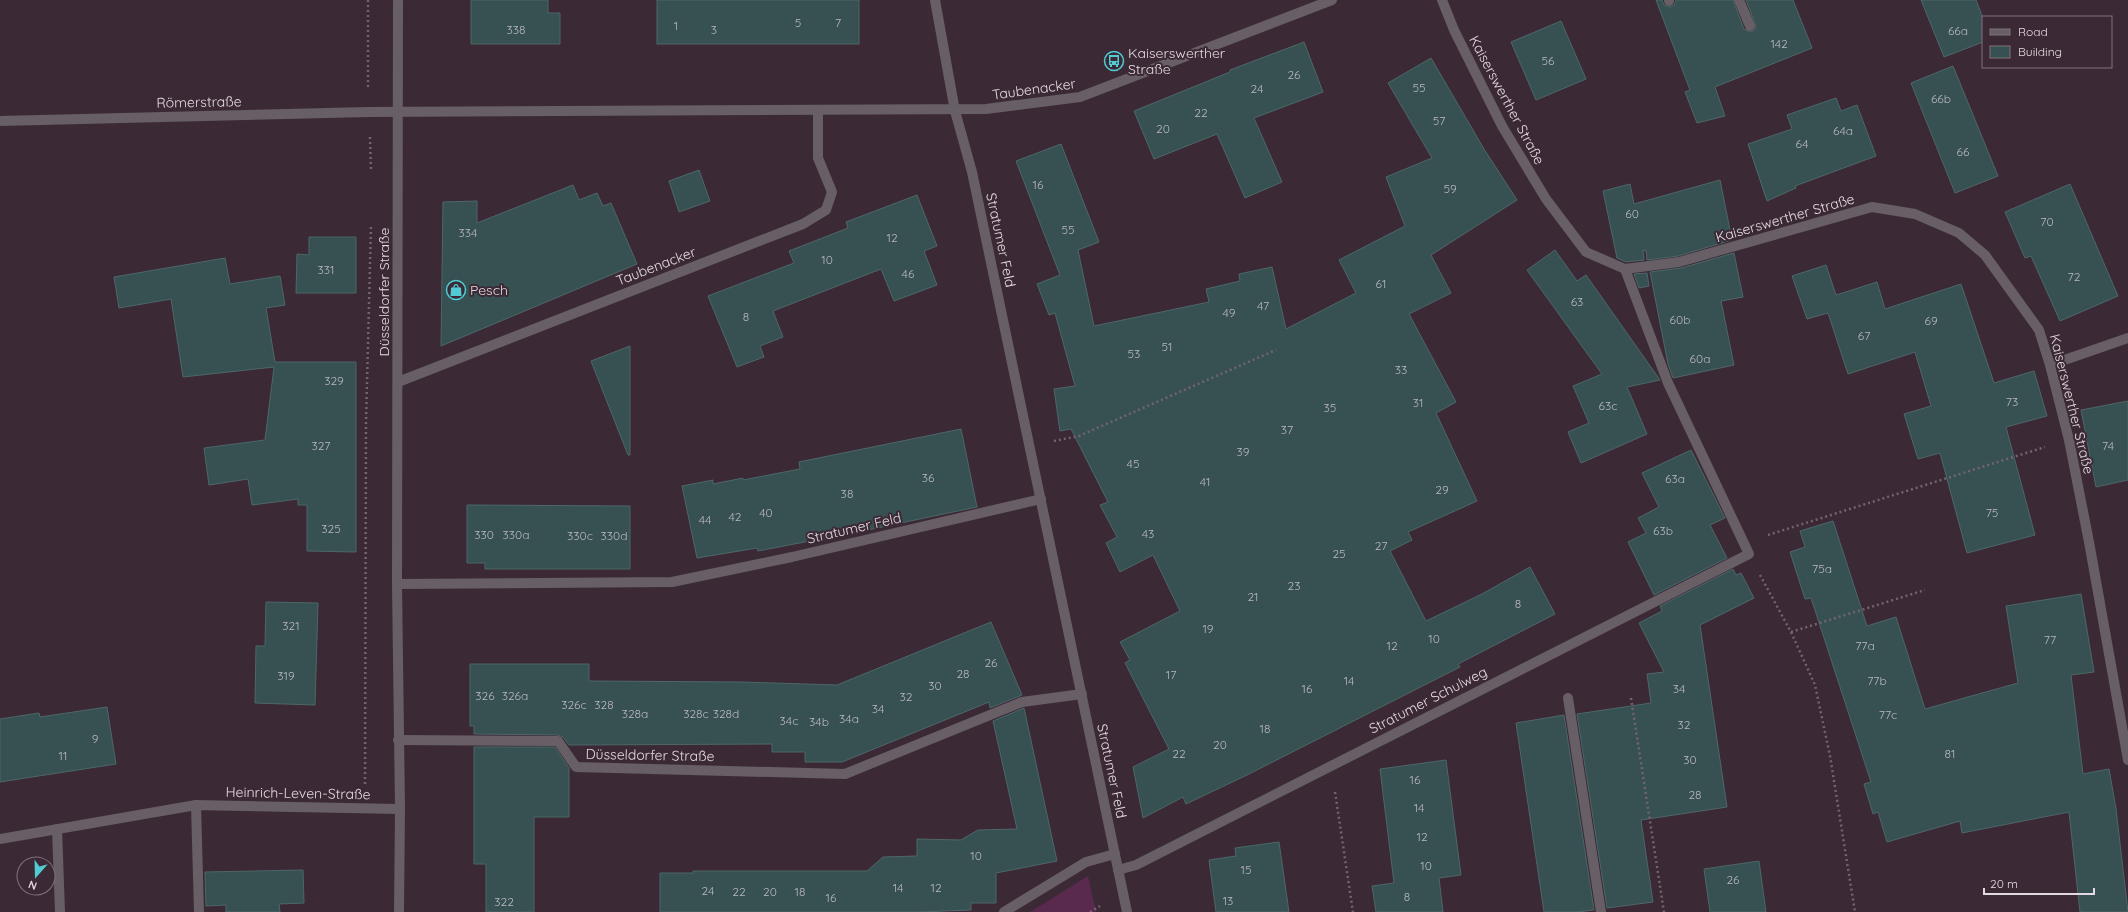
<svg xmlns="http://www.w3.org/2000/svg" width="2128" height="912" font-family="Quicksand,sans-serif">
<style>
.green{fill:#59294e}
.building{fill:#375153;stroke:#4d6769}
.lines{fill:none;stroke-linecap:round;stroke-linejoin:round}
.path{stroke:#73646e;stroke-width:2.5;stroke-dasharray:2 3;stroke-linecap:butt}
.lane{stroke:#675f65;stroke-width:10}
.street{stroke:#675f65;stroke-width:10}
.labels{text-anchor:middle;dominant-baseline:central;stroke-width:4;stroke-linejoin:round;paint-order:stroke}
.number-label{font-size:12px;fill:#b9b7bd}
.poi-label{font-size:14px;fill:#e4d9e0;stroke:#3b2a36;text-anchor:start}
.street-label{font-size:14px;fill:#e4d9e0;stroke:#3b2a36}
</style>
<rect width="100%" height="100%" fill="#3b2a36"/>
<path class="green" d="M1088,876L1096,912H1030Z"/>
<g class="building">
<path d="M471,0H548V13H560V44H471Z"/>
<rect x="657" y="0" width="202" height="44"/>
<path d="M1656,0H1662L1664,5L1669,7L1674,5L1676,0H1733L1744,29L1750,32L1755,30L1756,26L1746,0H1793L1812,48L1715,87L1725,116L1697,123L1685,92L1690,90Z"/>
<path d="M1921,0H1976L1983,18V42L1944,57Z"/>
<path d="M1561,21L1586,79L1536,100L1511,42Z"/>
<path d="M1304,42L1323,92L1254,118L1282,182L1245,198L1217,134L1154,159L1134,111L1230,72V70Z"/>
<path d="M1431,58L1484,149L1517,200L1431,255L1451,293L1409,314L1456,402L1436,413L1477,501L1408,532L1412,540L1390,551L1426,621L1482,594L1530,567L1555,614L1458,664L1460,667L1247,775L1186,804L1183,797L1143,818L1133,767L1169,749L1125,663L1130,660L1120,642L1180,611L1153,555L1120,572L1106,543L1117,537L1100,505L1108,502L1071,429L1060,431L1054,389L1075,386L1055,313L1049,315L1037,284L1060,275L1016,161L1061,144L1099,242L1078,250L1094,326L1209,302L1206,289L1240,281L1239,274L1272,267L1286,329L1356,293L1339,260L1405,226L1386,177L1432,158L1388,83Z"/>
<path d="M1953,66L1998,176L1955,193L1911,83Z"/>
<path d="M1836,98L1841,111L1857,105L1876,156L1795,186L1796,188L1767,201L1748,144L1792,129L1787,115Z"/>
<path d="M699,170L710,201L679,212L669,181Z"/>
<path d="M1720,180L1732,240L1678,256L1647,260L1646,251L1643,250L1644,260L1626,262L1617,258L1603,191L1630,184L1634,204Z"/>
<path d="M2070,184L2118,296L2060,321L2031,256L2025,258L2005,212Z"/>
<path d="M573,185L579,200L597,193L603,206L611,203L637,264L441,346L443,202L477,201V223Z"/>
<path d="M917,195L937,246L924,251L937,285L894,301L881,269L773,311L783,337L760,346L764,357L737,367L708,296L794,263L789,251L848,228L846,222Z"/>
<path d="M309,237H356V293H296L297,254L309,255Z"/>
<path d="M1555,250L1577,281L1586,275L1660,380L1627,387L1647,434L1581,463L1568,432L1589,423L1573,386L1602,374L1527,270Z"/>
<path d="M1734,253L1743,297L1721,301L1734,365L1673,378L1668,364L1650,272L1681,268Z"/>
<path d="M225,258L230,284L280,276L285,305L266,308L275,362H356V552L307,551V505H298V499L252,505L248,479L209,485L204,448L265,440L274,367L183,377L171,299L119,308L114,277Z"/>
<path d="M1826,265L1836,295L1877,282L1885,309L1961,284L1994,383L2034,371L2047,416L2006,427L2035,535L1967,553L1940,453L1918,459L1904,414L1931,406L1915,352L1848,374L1828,313L1807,319L1792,276Z"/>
<path d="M1647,273L1649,286L1639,288L1634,274Z"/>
<path d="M630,346V455H628L591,361Z"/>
<path d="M2128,401V480L2096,487L2081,410Z"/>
<path d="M961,429L977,507L815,541V540L758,551L757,548L697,558L682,486L713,480V484L743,478V480L800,469L799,462Z"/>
<path d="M1691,450L1725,518L1710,525L1727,558L1654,595L1628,542L1646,533L1638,518L1659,507L1642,473Z"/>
<path d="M467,505L630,506V569H485V563H467Z"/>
<path d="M1833,521L1867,626L1896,617L1925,709L2018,683L2006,606L2081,594L2094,672L2071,675L2083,774L2109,769L2116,809L2128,912H2080L2069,812L1962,833L1960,821L1887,842L1878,812L1873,814L1864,784L1871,782L1811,598L1805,599L1790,552L1805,547L1800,531Z"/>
<path d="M1733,569L1736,575L1741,573L1754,598L1700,625L1727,807L1641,820L1653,902L1607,908L1577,714L1651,703L1647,674L1664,672L1639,623L1662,611L1660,606Z"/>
<path d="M266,602L318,603L315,705L255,703L256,646H265Z"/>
<path d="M991,622L1022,695L990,708L989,702L842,762H805V752H772V744L569,745L563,737L558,735L474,734V726H470V664H589V681L742,682L837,685Z"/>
<path d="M107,707L116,764L0,782V719L39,713L40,717Z"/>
<path d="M1024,708L1057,861L996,873V903H971V910L917,912H660V873H693V871H867L883,857L917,856V839L961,840L978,830L1017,829L993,721Z"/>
<path d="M1564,715L1594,910L1577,912H1544L1516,723Z"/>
<path d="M474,747H555L569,768V817H534V912H486V864H474Z"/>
<path d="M1446,760L1461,875L1439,878L1443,912H1376L1372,886L1394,883L1380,769Z"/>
<path d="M1279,842L1289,912H1216L1209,860L1236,856L1235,848Z"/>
<path d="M1759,861L1766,912H1710L1704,869Z"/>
<path d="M303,870L304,903L279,904L280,912H226V905L206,906L205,872Z"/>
</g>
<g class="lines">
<g class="path">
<path d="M368,0V88"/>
<path d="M370,137L371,172"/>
<path d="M1054,441L1079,436L1276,350"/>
<path d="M1768,535L2045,447"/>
<path d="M1760,575L1791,632L1815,685L1830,756L1855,912"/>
<path d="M1791,632L1925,590"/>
<path d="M1631,698L1664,912"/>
<path d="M365,784L366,423L371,225"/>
<path d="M1335,792L1353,912"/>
<path d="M1090,912L1100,906"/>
</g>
<g class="lane">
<path d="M1669,0V1"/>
<path d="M1739,0L1750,26"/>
<path d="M397,584L672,582L792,557L1041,499"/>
<path d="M1568,698L1601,912"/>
<path d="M398,740L558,741L576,767L845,774L1022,702L1082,694"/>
<path d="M196,805L199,912"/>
<path d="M57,829L60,912"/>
<path d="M1118,870L1136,865L1749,554L1668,383L1625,269"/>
</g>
<g class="street">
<path d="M398,0L397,584L400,809L399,912"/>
<path d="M935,0L955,111L972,172L1127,912"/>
<path d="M1442,0L1454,30L1502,126L1546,199L1586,252L1625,269L1679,262L1872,207L1915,214L1959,233L1985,255L2039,330L2050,365L2069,440L2089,542L2128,760"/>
<path d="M0,121L369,112L986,109L1080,97L1332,0"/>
<path d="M2050,365L2128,338"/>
<path d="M398,382L803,224L826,210L832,192L818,158V110"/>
<path d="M0,839L196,805L400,809"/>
<path d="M1004,912L1086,862L1115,854"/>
</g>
</g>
<defs>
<symbol id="bus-ring" viewBox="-11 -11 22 22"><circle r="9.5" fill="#3b2a36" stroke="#51ccd3" stroke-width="1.5"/><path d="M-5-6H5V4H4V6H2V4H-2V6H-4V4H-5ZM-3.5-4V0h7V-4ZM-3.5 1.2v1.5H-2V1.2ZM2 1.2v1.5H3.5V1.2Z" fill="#51ccd3"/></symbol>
<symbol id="shop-ring" viewBox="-11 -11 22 22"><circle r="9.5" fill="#3b2a36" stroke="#51ccd3" stroke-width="1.5"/><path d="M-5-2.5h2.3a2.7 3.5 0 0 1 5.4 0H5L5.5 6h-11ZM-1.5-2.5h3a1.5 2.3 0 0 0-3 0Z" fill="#51ccd3"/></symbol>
</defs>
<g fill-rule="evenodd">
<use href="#bus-ring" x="1103" y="50" width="22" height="22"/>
<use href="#shop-ring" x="445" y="279" width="22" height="22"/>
</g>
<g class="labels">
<g class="number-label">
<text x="798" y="22">5</text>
<text x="838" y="22">7</text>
<text x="676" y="25">1</text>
<text x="516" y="29">338</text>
<text x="714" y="29">3</text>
<text x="1958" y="30">66a</text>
<text x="1779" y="43">142</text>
<text x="1548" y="60">56</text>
<text x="1294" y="74">26</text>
<text x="1419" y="87">55</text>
<text x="1257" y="88">24</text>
<text x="1941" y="98">66b</text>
<text x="1201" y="112">22</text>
<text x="1439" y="120">57</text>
<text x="1163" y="128">20</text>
<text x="1843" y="130">64a</text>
<text x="1802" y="143">64</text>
<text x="1963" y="151">66</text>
<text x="1038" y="184">16</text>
<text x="1450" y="188">59</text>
<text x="1632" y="213">60</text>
<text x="2047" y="221">70</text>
<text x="1068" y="229">55</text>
<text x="468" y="232">334</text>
<text x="892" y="237">12</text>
<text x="827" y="259">10</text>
<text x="326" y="269">331</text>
<text x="908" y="273">46</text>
<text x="2074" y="276">72</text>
<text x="1381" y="283">61</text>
<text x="1577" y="301">63</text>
<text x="1263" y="305">47</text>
<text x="1229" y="312">49</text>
<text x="746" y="316">8</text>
<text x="1680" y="319">60b</text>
<text x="1931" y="320">69</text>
<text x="1864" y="335">67</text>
<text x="1167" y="346">51</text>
<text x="1134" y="353">53</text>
<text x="1700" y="358">60a</text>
<text x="1401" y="369">33</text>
<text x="334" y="380">329</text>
<text x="2012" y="401">73</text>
<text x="1418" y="402">31</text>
<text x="1608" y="405">63c</text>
<text x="1330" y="407">35</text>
<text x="1287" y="429">37</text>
<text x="321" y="445">327</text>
<text x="2108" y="445">74</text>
<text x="1243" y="451">39</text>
<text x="1133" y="463">45</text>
<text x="928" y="477">36</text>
<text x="1675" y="478">63a</text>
<text x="1205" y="481">41</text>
<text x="1442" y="489">29</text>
<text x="847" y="493">38</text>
<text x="766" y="512">40</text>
<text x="1992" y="512">75</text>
<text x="735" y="516">42</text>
<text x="705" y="519">44</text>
<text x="331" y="528">325</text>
<text x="1663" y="530">63b</text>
<text x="1148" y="533">43</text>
<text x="484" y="534">330</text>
<text x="516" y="534">330a</text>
<text x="580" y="535">330c</text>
<text x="614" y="535">330d</text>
<text x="1381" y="545">27</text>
<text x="1339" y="553">25</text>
<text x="1822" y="568">75a</text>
<text x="1294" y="585">23</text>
<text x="1253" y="596">21</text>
<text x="1518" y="603">8</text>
<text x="291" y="625">321</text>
<text x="1208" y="628">19</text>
<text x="1434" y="638">10</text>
<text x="2050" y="639">77</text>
<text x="1392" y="645">12</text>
<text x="1865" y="645">77a</text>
<text x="991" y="662">26</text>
<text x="963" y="673">28</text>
<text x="1171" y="674">17</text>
<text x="286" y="675">319</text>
<text x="1349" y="680">14</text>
<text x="1877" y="680">77b</text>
<text x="935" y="685">30</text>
<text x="1307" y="688">16</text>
<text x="1679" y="688">34</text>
<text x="485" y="695">326</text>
<text x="515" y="695">326a</text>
<text x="906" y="696">32</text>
<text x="574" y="704">326c</text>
<text x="604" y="704">328</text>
<text x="878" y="708">34</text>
<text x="635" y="713">328a</text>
<text x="696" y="713">328c</text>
<text x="726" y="713">328d</text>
<text x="1888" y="714">77c</text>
<text x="849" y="718">34a</text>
<text x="789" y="720">34c</text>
<text x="819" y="721">34b</text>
<text x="1684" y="724">32</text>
<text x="1265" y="728">18</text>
<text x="95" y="738">9</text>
<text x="1220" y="744">20</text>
<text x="1179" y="753">22</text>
<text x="1950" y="753">81</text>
<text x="63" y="755">11</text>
<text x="1690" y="759">30</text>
<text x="1415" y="779">16</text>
<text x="1695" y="794">28</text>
<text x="1419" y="807">14</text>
<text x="1422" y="836">12</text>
<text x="976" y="855">10</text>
<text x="1426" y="865">10</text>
<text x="1246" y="869">15</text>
<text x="1733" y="879">26</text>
<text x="898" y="887">14</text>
<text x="936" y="887">12</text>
<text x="708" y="890">24</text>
<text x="739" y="891">22</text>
<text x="770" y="891">20</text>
<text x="800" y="891">18</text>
<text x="1407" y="896">8</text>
<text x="831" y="897">16</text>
<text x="1228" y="900">13</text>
<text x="504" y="901">322</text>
</g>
<g class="poi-label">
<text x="1128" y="53">Kaiserswerther<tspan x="1128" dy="16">Straße</tspan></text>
<text x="470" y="290">Pesch</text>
</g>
<g class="street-label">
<text transform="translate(1034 89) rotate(-8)">Taubenacker</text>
<text transform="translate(1507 100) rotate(62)">Kaiserswerther Straße</text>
<text transform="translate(199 102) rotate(-1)">Römerstraße</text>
<text transform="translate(1785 218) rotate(-16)">Kaiserswerther Straße</text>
<text transform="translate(1001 240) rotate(78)">Stratumer Feld</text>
<text transform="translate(656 266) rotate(-21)">Taubenacker</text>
<text transform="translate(384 292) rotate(-90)">Düsseldorfer Straße</text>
<text transform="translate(2072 404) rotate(76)">Kaiserswerther Straße</text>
<text transform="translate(854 528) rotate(-13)">Stratumer Feld</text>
<text transform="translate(1428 700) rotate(-27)">Stratumer Schulweg</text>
<text transform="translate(650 755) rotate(1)">Düsseldorfer Straße</text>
<text transform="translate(1112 771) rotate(78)">Stratumer Feld</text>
<text transform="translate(298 793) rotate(1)">Heinrich-Leven-Straße</text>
</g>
</g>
<rect x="1982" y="16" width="130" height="52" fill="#3b2a36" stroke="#7f707a"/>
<rect x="1990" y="29" width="20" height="6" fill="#675f65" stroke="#7f707a"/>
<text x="2018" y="36" font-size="12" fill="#e4d9e0">Road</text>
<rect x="1990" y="46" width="20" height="12" fill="#375153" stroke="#7f707a"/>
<text x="2018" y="56" font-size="12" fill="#e4d9e0">Building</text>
<g transform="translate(36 876) rotate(200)"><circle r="19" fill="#3b2a36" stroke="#7f707a"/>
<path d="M0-3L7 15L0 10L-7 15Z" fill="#51ccd3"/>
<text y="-6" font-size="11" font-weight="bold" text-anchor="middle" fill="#e4d9e0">N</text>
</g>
<path d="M1984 888v6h110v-6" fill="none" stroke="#e4d9e0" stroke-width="2"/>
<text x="1990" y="888" font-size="12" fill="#e4d9e0" stroke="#3b2a36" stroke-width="3" paint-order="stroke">20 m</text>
</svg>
